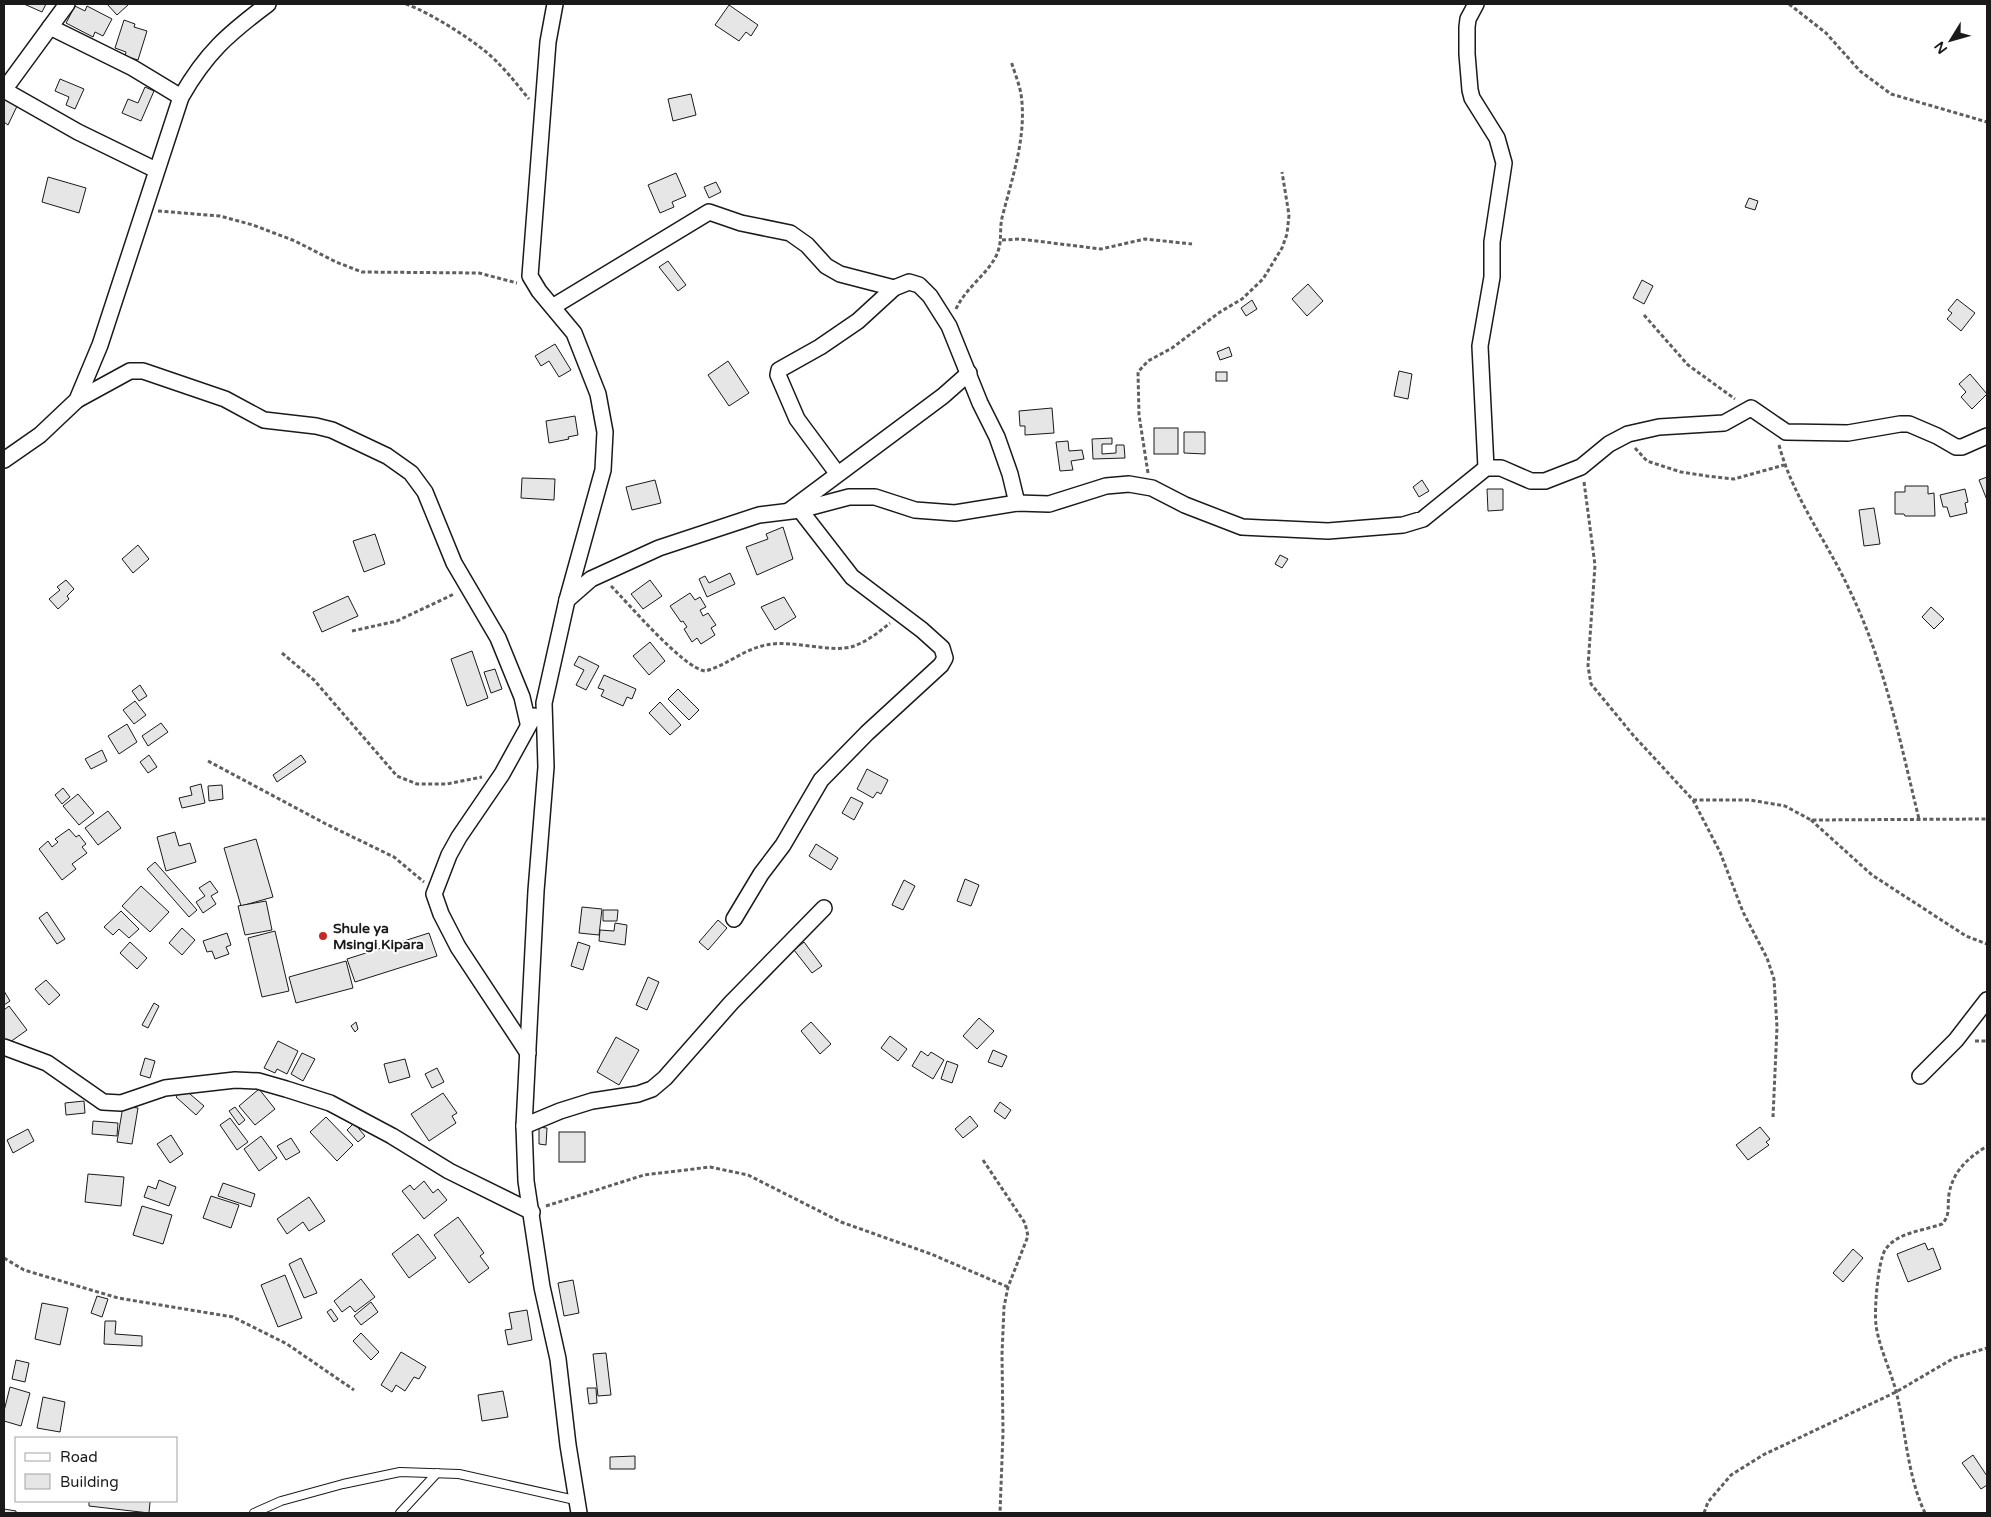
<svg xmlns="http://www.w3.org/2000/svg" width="1991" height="1517" font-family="'Varela Round',sans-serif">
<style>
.building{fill:#e6e6e6;stroke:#1a1a1a}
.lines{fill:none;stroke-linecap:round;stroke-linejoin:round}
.lane-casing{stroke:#1a1a1a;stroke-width:10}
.street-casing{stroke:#1a1a1a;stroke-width:18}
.path{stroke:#5f5f5f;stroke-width:3;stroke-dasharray:4 2.5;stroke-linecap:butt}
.lane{stroke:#fff;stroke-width:8}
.street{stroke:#fff;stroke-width:15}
.poi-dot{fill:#c62828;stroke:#fff;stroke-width:2}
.labels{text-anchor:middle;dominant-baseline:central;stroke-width:4;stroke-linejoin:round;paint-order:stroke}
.poi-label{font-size:14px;font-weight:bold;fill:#1a1a1a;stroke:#fff;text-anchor:start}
</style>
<rect width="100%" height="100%" fill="#fff"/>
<g class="building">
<path d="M24,4H46L42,12Z"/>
<path d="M107,4H129L117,15Z"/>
<path d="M729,5L758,25L751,36L746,32L739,41L715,25Z"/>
<path d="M75,6L85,11L87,6L112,19L103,36L95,32L93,37L66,23Z"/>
<path d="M124,20L135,24L134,27L147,31L138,60L125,56L126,52L115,48Z"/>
<path d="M60,79L84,89L75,109L66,105L69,97L55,91Z"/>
<path d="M145,87L154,91L141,121L122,113L128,99L138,103Z"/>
<path d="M691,94L696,115L673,121L668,99Z"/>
<path d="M4,97L19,102L8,125L4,122Z"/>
<path d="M676,173L686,196L672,202L674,207L660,213L648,185Z"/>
<path d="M48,177L86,188L79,213L42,202Z"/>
<path d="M716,182L721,192L709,198L704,187Z"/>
<path d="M1749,198L1758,201L1755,210L1745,207Z"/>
<path d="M668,261L686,285L678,291L659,267Z"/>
<path d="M1642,280L1653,286L1644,304L1633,298Z"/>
<path d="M1308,284L1323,301L1307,316L1292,299Z"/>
<path d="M1957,299L1975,313L1961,331L1947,319L1952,313L1948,310Z"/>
<path d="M1252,300L1257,309L1246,316L1241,308Z"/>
<path d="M555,344L571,370L559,377L549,361L541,366L535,356Z"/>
<path d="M1229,347L1232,356L1220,360L1217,352Z"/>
<path d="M728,361L749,393L729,406L708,375Z"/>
<path d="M1399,371L1412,374L1408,399L1394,396Z"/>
<rect x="1216" y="372" width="11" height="9"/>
<path d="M1970,374L1987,394L1972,409L1961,397L1966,392L1959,384Z"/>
<path d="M1052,408L1054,433L1025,435V426H1020L1019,411Z"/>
<path d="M575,416L578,435L568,437L569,439L549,443L546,421Z"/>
<rect x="1154" y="428" width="24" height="26"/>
<path d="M1184,432H1205V454L1184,453Z"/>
<path d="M1112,438V444H1102V454L1116,453V445H1124L1125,458L1093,459L1092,439Z"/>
<path d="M1068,441L1069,451L1082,450L1084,459L1071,461L1073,470L1060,471L1056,442Z"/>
<path d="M1987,477V500L1979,480Z"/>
<path d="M522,478L555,479L554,500L521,498Z"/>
<path d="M655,480L661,503L632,510L626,487Z"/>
<path d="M1422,480L1429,491L1419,497L1413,487Z"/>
<path d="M1905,486H1928V494L1934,493L1935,516H1905L1904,514H1895V492H1905Z"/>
<path d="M1487,489H1503V510L1488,511Z"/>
<path d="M1965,489L1968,502L1965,503L1967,513L1950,517L1947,507H1943L1940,495Z"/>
<path d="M1874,508L1880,544L1864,546L1859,510Z"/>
<path d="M783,527L793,559L757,575L746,547L768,539L766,534Z"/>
<path d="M375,534L385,564L364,572L353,541Z"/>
<path d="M138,545L149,559L133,573L122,559Z"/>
<path d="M1280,555L1288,559L1282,568L1275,564Z"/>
<path d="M730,573L735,584L707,597L699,579L705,576L709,583Z"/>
<path d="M66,580L74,589L67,596L69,599L58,609L49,599L60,590L57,587Z"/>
<path d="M650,580L662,596L643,609L631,594Z"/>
<path d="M690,593L695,600L700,597L706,607L700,610L703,616L708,613L716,625L711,628L715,635L701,644L697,638L692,642L684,629L687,627L683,621L681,622L670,606Z"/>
<path d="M348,596L358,616L322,632L313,612Z"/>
<path d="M784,597L796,617L775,630L761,607Z"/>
<path d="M1931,607L1944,619L1934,629L1922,617Z"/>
<path d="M650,642L665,661L649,675L633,656Z"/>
<path d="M472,651L488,698L467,706L451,659Z"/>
<path d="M579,656L599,666L586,690L576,685L584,670L574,665Z"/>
<path d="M495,669L502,689L491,693L484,672Z"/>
<path d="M604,675L636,689L632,699L627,697L623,706L601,696L604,690L598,688Z"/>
<path d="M140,685L147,696L139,701L132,691Z"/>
<path d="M678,689L699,710L689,720L668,699Z"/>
<path d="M135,701L146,715L134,724L123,710Z"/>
<path d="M660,702L681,725L670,735L649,713Z"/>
<path d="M161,723L168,732L148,746L142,736Z"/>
<path d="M127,724L137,742L119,754L108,736Z"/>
<path d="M102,750L107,761L91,769L85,759Z"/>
<path d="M149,755L157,767L148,773L140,762Z"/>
<path d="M301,755L306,762L277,782L273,775Z"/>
<path d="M867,769L888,780L881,794L877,792L873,798L857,789Z"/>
<path d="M201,784L205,803L182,808L179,798L192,795L190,787Z"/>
<path d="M222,785L223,799L209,801L208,786Z"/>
<path d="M63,788L70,797L62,804L55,795Z"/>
<path d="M78,794L94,813L79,825L63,806Z"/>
<path d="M851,797L863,803L854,820L842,813Z"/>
<path d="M108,811L121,828L98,845L85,828Z"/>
<path d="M69,829L76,837L79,835L86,844L82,847L87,853L72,864L76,869L62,880L39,849L48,841L52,847L58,842L55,839Z"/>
<path d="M175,832L179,846L190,843L196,862L166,871L157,837Z"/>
<path d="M256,839L273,897L241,906L224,848Z"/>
<path d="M816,844L838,858L831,870L809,856Z"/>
<path d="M155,862L197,910L189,917L147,869Z"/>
<path d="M965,879L979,885L971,906L957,901Z"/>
<path d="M904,880L915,886L903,910L892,905Z"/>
<path d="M210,881L218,892L211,896L216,904L203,913L196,902L205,896L199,888Z"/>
<path d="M141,886L169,912L150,932L122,906Z"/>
<path d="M266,901L272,930L245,935L238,906Z"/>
<path d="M582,907L602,909L599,935L579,933Z"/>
<path d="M603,910H618L617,921H603Z"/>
<path d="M121,911L139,929L129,938L119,929L113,935L104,927Z"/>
<path d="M47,912L65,939L57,944L39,918Z"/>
<path d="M718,920L727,928L708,950L699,942Z"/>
<path d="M615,923L627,925L625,945L599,941L600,930L614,931Z"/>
<path d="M182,928L195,940L182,955L169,943Z"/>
<path d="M275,931L289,991L262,997L248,938Z"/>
<path d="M227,933L231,945L226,947L229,954L215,959L212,951L207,952L203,941Z"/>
<path d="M429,933L437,956L355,982L347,959Z"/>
<path d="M130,942L147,958L137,969L120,953Z"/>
<path d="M578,942L590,946L583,970L571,966Z"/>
<path d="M804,942L822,966L812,973L794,950Z"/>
<path d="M346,961L353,988L296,1003L289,977Z"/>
<path d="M648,977L659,982L647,1010L636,1005Z"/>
<path d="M46,980L60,995L49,1005L35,989Z"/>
<path d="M4,991L10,1001L4,1005Z"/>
<path d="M154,1003L159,1006L148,1028L142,1025Z"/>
<path d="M9,1006L27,1030L6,1045L4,1042V1010Z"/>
<path d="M979,1018L994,1031L977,1049L963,1036Z"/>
<path d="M356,1022L358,1029L355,1032L351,1026Z"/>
<path d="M811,1022L831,1044L820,1054L801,1031Z"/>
<path d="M890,1036L907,1049L898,1061L881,1048Z"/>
<path d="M616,1037L639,1050L619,1085L597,1072Z"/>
<path d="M278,1041L298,1051L287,1074L277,1069L275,1073L264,1068Z"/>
<path d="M993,1050L1007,1056L1002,1067L988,1062Z"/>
<path d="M921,1051L928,1056L931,1052L944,1060L933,1079L912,1066Z"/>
<path d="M302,1053L315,1059L303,1081L291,1074Z"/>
<path d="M145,1058L155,1061L150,1078L140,1075Z"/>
<path d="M405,1059L410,1077L389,1083L384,1064Z"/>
<path d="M947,1061L958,1065L952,1083L941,1079Z"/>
<path d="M437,1068L444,1082L432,1088L425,1074Z"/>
<path d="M183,1088L204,1106L196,1115L176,1097Z"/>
<path d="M259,1089L275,1109L255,1125L239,1106Z"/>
<path d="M443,1093L457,1113L452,1116L456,1123L429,1141L411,1114Z"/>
<path d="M84,1101L85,1113L66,1115L65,1103Z"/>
<path d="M1000,1102L1011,1110L1005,1119L994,1111Z"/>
<path d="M123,1106L138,1108L132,1144L117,1142Z"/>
<path d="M235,1107L245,1120L239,1125L229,1111Z"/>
<path d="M970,1116L978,1126L963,1138L955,1129Z"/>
<path d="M326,1117L353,1145L337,1161L310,1132Z"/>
<path d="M230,1118L248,1142L237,1150L220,1125Z"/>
<path d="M93,1121L118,1123L117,1136L92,1134Z"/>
<path d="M354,1123L365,1136L358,1142L347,1130Z"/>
<path d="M539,1127L547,1128L546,1145L539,1144Z"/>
<path d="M1760,1127L1770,1139L1766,1142L1769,1145L1748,1160L1736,1145Z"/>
<path d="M28,1129L34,1141L13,1153L7,1140Z"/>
<rect x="559" y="1132" width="26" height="30"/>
<path d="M171,1135L183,1154L170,1163L157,1144Z"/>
<path d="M261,1136L277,1158L259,1171L244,1149Z"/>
<path d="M291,1138L300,1152L286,1160L277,1146Z"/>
<path d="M88,1174L124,1177L121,1206L85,1202Z"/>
<path d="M159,1180L176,1187L169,1206L144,1197L148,1186L156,1189Z"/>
<path d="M424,1181L433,1193L438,1189L447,1200L424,1219L402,1191L410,1185L414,1190Z"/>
<path d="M223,1183L255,1194L251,1207L218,1196Z"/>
<path d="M211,1196L239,1205L231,1228L203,1218Z"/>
<path d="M309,1197L325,1221L309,1231L303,1222L287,1234L277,1219Z"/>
<path d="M142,1206L172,1215L163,1244L133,1235Z"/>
<path d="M458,1217L484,1253L480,1256L489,1268L469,1283L434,1235Z"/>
<path d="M418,1234L436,1258L409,1278L392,1254Z"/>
<path d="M1925,1243L1928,1250L1933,1248L1941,1269L1908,1282L1897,1254Z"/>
<path d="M1853,1249L1863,1258L1843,1282L1833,1273Z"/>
<path d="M301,1258L317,1293L304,1298L289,1264Z"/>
<path d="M285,1275L302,1318L278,1327L261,1285Z"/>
<path d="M361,1279L375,1297L355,1312L350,1306L342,1312L334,1301Z"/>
<path d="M573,1280L579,1313L564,1316L558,1283Z"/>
<path d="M97,1296L108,1299L102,1317L91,1313Z"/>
<path d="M371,1302L378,1312L361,1325L354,1316Z"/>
<path d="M42,1303L68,1308L60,1345L35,1339Z"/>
<path d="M331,1309L338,1319L334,1322L327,1312Z"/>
<path d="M527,1310L532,1340L508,1345L505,1330L512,1329L509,1313Z"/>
<path d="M105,1321H116L115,1334L142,1336V1346L104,1344Z"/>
<path d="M361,1333L379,1352L371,1360L353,1341Z"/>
<path d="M401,1352L426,1367L419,1379L414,1377L405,1391L396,1385L392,1392L381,1385Z"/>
<path d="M606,1353L611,1395L598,1396L593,1354Z"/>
<path d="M16,1360L29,1363L25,1382L12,1379Z"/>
<path d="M10,1387L30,1393L21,1426L4,1421V1411Z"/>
<path d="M587,1388H596L597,1403L589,1404Z"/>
<path d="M503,1391L508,1417L482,1421L478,1395Z"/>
<path d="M43,1397L65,1402L60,1432L37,1428Z"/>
<path d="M1973,1455L1987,1476V1485L1981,1489L1962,1463Z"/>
<path d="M635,1456V1469H610V1457Z"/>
<path d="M89,1501H154L150,1502L149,1513L89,1506Z"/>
<path d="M4,1509L16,1511V1513H4Z"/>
</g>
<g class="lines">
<defs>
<g id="lane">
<path d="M254,1513L281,1501L343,1484L400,1472L459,1474L575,1500"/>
<path d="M400,1513L437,1473"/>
</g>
<g id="street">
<path d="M555,4L548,42L530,276L539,291L574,333L598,394L605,432L603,470L567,600L544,703L546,767L536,891L524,1126L526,1181L542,1287L558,1359L568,1445L579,1513"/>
<path d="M1476,4L1468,19L1467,27V54L1470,90L1472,98L1497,138L1504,163L1492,242V277L1480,346L1486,468"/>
<path d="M50,27L133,68L181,97"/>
<path d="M4,90L78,132L156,170"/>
<path d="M4,90L67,4"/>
<path d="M554,306L709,212L741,223L790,233L807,245L826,266L840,274L894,288"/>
<path d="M77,400L130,371H143L225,399L264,420L316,426L332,430L387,456L411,473L425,492L454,563L498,638L522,697L528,723"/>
<path d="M4,460L40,435L77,400L100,345L181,97C206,53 228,34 268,4"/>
<path d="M837,473L797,419L778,375L779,370L820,347L858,321L894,288L909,282L919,285L930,296L949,326L980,403L997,437L1010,474L1017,503"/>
<path d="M790,510L943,396L969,373"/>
<path d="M567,600L591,579L659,548L759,515L800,510L849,497H875L915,510L955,513L1017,503L1049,504L1106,486L1129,484L1152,488L1185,505L1242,527L1328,531L1403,525L1423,519L1486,468H1501L1531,481H1545L1581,467L1609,444L1628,434L1659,427L1724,423L1751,408L1786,432L1848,433L1900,424H1909L1937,436L1956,447H1962L1987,436"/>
<path d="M734,919L761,874L783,845L821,780L867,733L941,665L945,658L942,648L922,630L852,577L800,510"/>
<path d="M4,1047L47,1063L103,1102L121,1103L165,1088L235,1080L258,1081L286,1089L330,1103L392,1136L449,1171L532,1212"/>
<path d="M528,1053L458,947L441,914L434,894L449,855L459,837L502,774L534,716"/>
<path d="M1920,1076L1956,1040L1987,1000"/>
<path d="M524,1126L560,1111L592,1101L638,1094L652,1089L665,1078L731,1003L824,908"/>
</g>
</defs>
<use href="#lane" class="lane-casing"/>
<use href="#street" class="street-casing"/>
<g class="path">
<path d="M406,4C431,13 481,44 499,64C510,75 519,87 529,99"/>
<path d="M1789,4L1826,33L1860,71L1891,94L1987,122"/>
<path d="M158,211L220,216L253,225L295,241L336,262L362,272L479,273L517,283"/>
<path d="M1002,240L1020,239L1101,249L1145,239L1192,244"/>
<path d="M956,309C965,289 985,276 995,258C1004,242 998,230 1003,214C1013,175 1027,135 1021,94C1019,83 1014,71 1011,61"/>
<path d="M1644,315L1688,365L1735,399"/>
<path d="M1779,445C1793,498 1827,541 1850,591C1885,663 1900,742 1919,819"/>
<path d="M1635,448L1647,461L1681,472L1707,476L1734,479L1784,465"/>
<path d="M1148,473L1139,415L1138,372L1148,361L1172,348L1220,312L1242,299L1263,279L1282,248L1287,234L1289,215L1282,172"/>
<path d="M1584,482L1595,565L1588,666L1591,684L1633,735L1693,800L1720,852L1743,912L1767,958L1774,979L1777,1027L1773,1117"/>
<path d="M611,586C629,604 683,668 705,671C726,666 744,649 766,645C792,639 833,654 854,646C868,641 879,632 890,623"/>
<path d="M352,631L397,621L454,594"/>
<path d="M282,653L314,680L397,776L417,784H447L482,777"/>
<path d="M208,761L326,824L394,857L424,882"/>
<path d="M1693,800H1750L1785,806L1811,820L1987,819"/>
<path d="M1811,820L1872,875L1966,936L1987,944"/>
<path d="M1975,1041H1987"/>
<path d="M983,1160L1025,1223L1028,1236L1008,1287L1004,1307L1002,1354L1003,1433L1000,1513"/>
<path d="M546,1206L644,1175L710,1167L748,1175L841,1222L931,1254L1008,1287"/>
<path d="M4,1258L24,1270L118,1298L233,1317L287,1344L354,1390"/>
<path d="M1704,1513L1708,1502L1731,1475L1763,1455L1896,1392L1954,1358L1987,1348"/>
<path d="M1925,1513C1907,1475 1906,1431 1896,1391C1890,1369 1879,1347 1876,1325C1874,1310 1878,1262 1885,1250C1897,1232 1923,1231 1942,1224C1951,1215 1947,1205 1949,1194C1953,1171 1968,1158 1987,1146"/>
</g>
<use href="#lane" class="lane"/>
<use href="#street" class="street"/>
</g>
<circle class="poi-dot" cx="323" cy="936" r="5"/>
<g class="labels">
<g class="poi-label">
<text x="333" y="928">Shule ya<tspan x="333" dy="16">Msingi Kipara</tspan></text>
</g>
</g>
<rect width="1991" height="1517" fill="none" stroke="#1a1a1a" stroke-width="10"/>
<rect x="15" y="1437" width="162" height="65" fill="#ffffff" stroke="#a3a3a3"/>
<rect x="25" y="1453" width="25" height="8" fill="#ffffff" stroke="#a3a3a3"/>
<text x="60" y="1462" font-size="15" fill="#1a1a1a">Road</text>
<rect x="25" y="1474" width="25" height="15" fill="#e6e6e6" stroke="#a3a3a3"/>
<text x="60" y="1487" font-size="15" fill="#1a1a1a">Building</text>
<g transform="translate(1951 40) rotate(233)" stroke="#ffffff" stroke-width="4" paint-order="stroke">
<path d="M0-4L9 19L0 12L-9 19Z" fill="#1a1a1a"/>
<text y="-8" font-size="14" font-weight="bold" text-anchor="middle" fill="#1a1a1a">N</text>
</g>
</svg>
